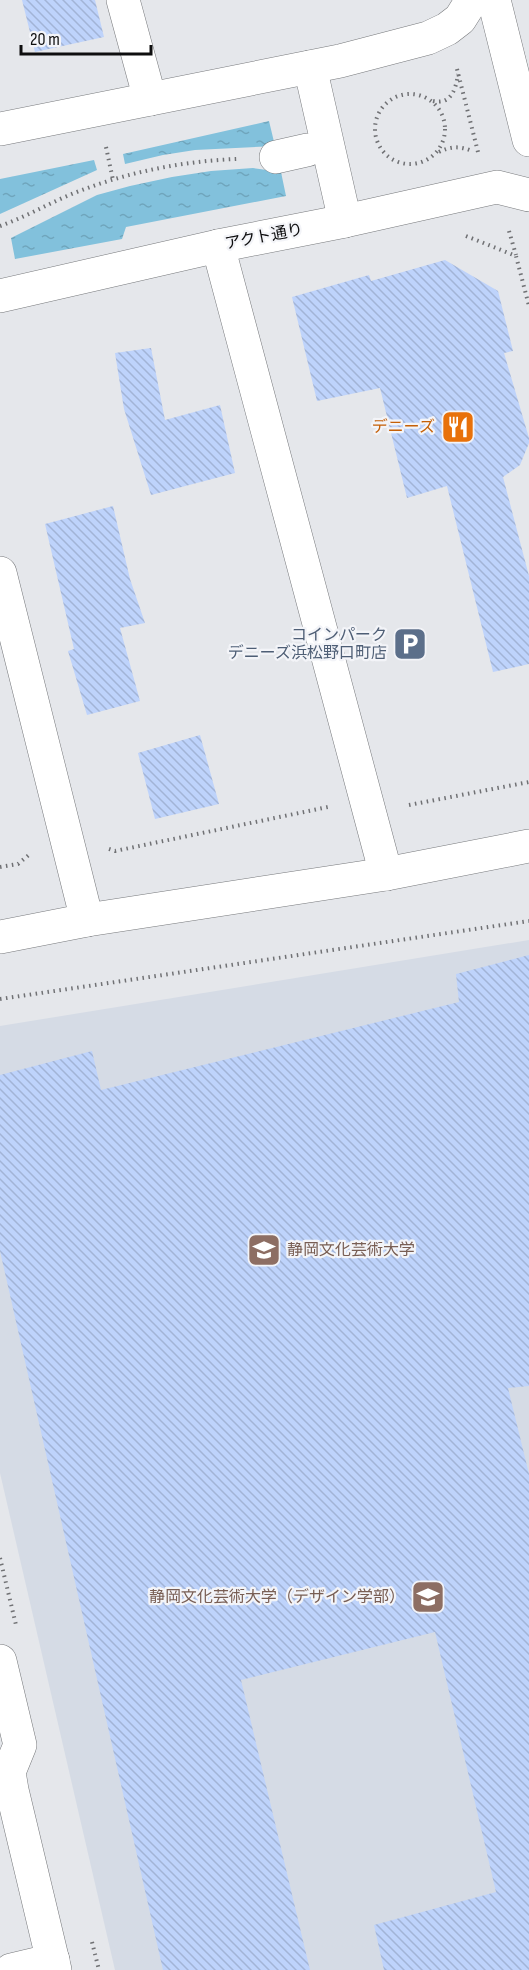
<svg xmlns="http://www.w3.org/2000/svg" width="529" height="1970" font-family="'Sofia Sans Condensed','Noto Sans JP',sans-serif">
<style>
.built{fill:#d5dbe5}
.water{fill:url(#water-ripples)}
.building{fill:url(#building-back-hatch)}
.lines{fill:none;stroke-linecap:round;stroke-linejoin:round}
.minor-casing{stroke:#77797c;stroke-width:34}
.path{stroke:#707174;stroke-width:4;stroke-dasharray:1.5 4.5;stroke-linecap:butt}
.minor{stroke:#fff;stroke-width:33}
.labels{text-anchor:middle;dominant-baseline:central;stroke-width:4.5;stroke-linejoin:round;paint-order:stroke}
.street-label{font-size:16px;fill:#0e0e0f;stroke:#f3f4f8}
.food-label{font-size:16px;fill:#c56008;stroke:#f3f4f8;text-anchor:end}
.service-label{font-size:16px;fill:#4e5e75;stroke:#f3f4f8;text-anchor:end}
.education-label{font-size:16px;fill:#785e54;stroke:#f3f4f8;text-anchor:start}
</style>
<defs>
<pattern id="water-ripples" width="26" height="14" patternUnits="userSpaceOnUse" patternTransform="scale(1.5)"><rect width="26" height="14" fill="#82c1dc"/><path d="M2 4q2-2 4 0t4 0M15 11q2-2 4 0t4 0" fill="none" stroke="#6fa5bc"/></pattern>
<pattern id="building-back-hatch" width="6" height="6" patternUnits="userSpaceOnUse" patternTransform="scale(1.5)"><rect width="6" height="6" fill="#bed3fb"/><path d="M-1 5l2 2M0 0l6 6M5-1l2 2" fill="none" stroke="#a2b4d6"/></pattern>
</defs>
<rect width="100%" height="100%" fill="#e5e7eb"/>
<path class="built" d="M529,940V1970H115L0,1473V1026Z"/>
<g class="water">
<path d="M269,121L275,146L195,150L163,155L125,164L123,154Z"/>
<path d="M94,160L97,170L0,214V179Z"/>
<path d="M253,168L281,172L286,196L126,227L122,239L15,259L11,238L97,195L130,186L172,177L211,171Z"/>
</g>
<g class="building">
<path d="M22,0H95L104,37L35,52Z"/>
<path d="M445,260L498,291L513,351L504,353L529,438V443L520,465L503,477L529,576V664L493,672L447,486L407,498L380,388L317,401L292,297L369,275L371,281Z"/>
<path d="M151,348L165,420L220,405L235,473L151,495L124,409L115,353Z"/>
<path d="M113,506L130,579L145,623L120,628L140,701L87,715L68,651L74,649L45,524Z"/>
<path d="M200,735L219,804L155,819L138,753Z"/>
<path d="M529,955V1386L508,1388L529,1474V1970H384L374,1925L496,1892L435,1632L241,1680L310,1970H163L0,1251V1075L92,1051L101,1090L459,1002L456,974Z"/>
</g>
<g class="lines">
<defs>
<g id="minor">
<path d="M123,0L150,99"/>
<path d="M494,0L529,140"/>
<path d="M310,67L345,221"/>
<path d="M0,129L340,61L428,38L447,29L460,19L472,0"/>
<path d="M276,157L307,150"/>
<path d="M218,246L386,874"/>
<path d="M0,296L218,246L345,221L497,187L529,195"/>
<path d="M0,573L87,920"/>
<path d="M0,937L87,920L386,874L529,846"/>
<path d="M0,1661L20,1745L9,1772L12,1790L55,1970"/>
<path d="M11,1970L53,1960"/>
</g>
</defs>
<use href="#minor" class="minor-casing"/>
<g class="path">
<path d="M457,69L478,152"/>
<circle cx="410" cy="129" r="35"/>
<path d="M433,101C451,105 456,89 458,74"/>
<path d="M106,147L113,180"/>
<path d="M439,152C451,146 460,146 472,151"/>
<path d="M0,226C23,218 44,206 67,196C119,174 180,161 237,159"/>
<path d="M509,231L516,255"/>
<path d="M466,236L516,256L529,306"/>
<path d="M409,805L529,782"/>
<path d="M109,849L115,851L328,807"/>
<path d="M0,867L18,864L30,854"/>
<path d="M0,999L529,921"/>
<path d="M0,1558L16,1625"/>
<path d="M92,1942L99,1970"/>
</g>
<use href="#minor" class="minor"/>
</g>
<defs>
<symbol id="restaurant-square" viewBox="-11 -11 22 22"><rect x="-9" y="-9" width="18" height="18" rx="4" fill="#e8710a" stroke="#f3f4f8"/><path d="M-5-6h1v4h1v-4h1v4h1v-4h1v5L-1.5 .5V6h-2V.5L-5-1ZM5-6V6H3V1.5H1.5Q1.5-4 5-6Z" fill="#fff"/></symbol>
<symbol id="parking-square" viewBox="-11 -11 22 22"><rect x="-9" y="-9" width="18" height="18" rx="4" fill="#5c6f8a" stroke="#f3f4f8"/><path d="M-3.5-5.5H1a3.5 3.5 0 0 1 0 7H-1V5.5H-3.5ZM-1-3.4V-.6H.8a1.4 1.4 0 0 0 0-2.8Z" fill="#fff"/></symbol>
<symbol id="university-square" viewBox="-11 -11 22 22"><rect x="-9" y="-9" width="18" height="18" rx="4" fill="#8d6e63" stroke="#f3f4f8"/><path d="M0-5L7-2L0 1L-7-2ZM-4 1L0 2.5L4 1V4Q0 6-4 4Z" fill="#fff"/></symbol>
</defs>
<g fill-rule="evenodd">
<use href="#restaurant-square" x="439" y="408" width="38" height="38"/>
<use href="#parking-square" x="391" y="625" width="38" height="38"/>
<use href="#university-square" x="245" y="1231" width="38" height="38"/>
<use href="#university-square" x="409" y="1578" width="38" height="38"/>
</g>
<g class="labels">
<g class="street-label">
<text transform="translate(264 237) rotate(-11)">アクト通り</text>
</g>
<g class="food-label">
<text x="435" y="427">デニーズ</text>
</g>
<g class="service-label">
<text x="387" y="635">コインパーク<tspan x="387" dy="18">デニーズ浜松野口町店</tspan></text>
</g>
<g class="education-label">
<text x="287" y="1250">静岡文化芸術大学</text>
<text x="405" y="1597" text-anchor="end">静岡文化芸術大学（デザイン学部）</text>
</g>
</g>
<path d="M21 45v9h130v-9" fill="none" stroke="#0e0e0f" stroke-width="3"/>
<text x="30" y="45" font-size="18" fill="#0e0e0f" stroke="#f3f4f8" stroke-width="4.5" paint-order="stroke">20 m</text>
</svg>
